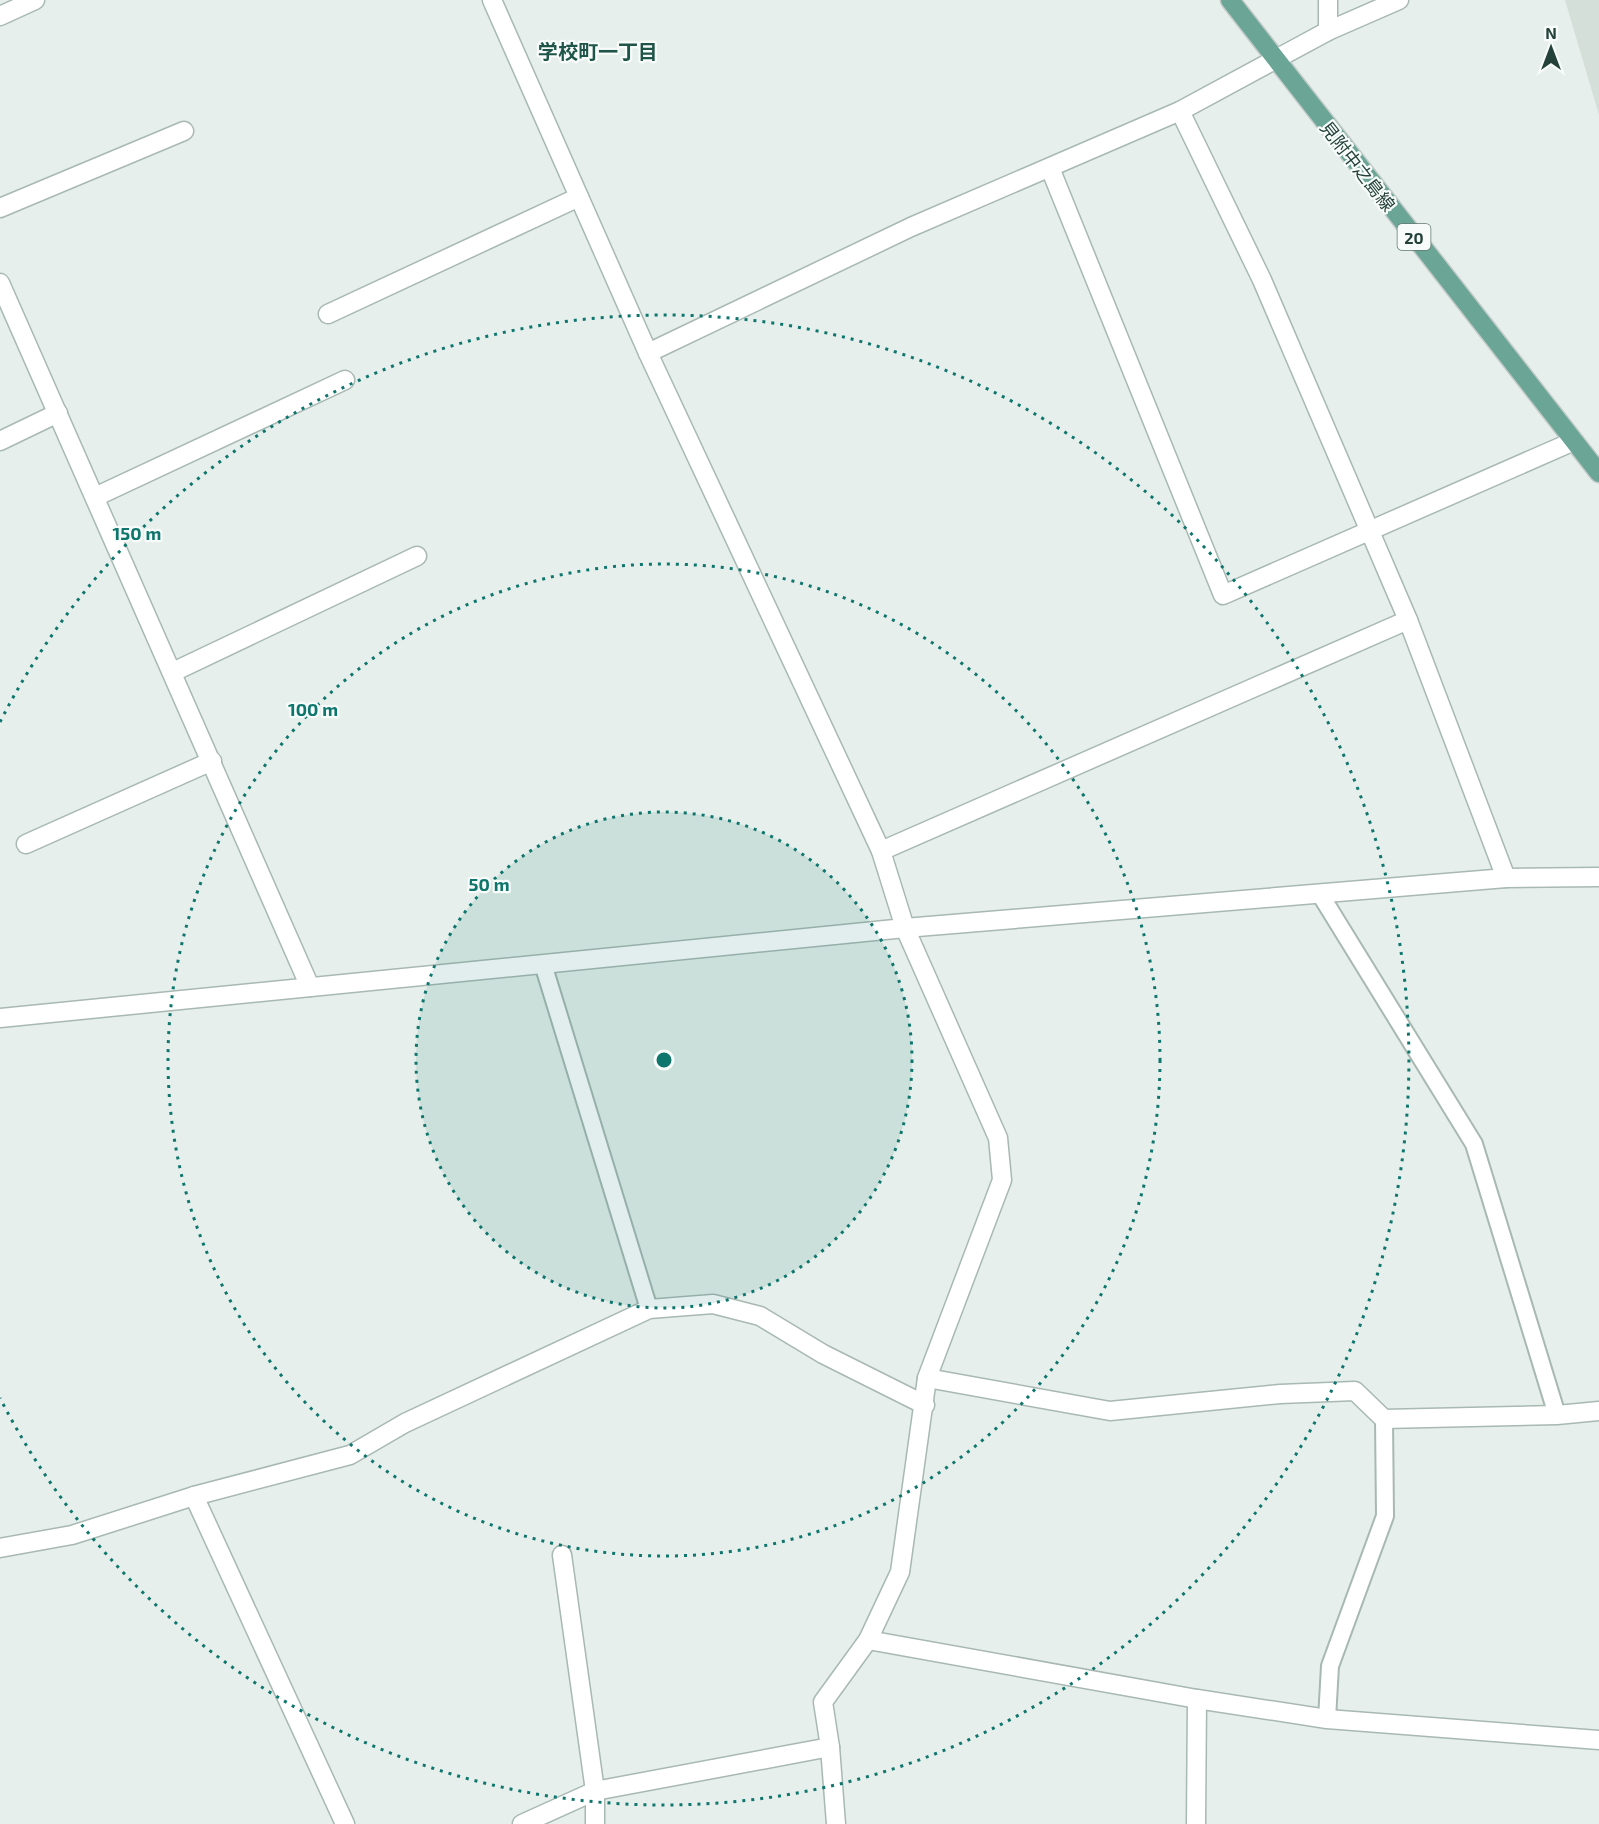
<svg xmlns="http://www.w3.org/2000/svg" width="1599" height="1824" font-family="'Exo 2','Noto Sans JP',sans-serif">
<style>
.built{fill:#d4dfda}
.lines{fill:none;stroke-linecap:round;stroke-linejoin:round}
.service-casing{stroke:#a8b8b2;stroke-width:20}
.minor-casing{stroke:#a8b8b2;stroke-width:21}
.primary-casing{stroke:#c2cac8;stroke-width:21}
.service{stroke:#fff;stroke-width:16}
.minor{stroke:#fff;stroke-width:18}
.primary{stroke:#6aa596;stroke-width:18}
.ring{fill:none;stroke:#0f766e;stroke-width:3;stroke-dasharray:3 6}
.labels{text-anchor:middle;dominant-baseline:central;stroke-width:4.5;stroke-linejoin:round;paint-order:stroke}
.shield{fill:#f7fbf9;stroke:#637a73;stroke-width:1.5}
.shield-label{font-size:16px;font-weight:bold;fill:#24423a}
.street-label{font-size:18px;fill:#24423a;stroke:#f7fbf9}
.neighbourhood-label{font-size:20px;font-weight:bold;fill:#1f5548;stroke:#f7fbf9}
.centre{fill:#0f766e;stroke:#f7fbf9;stroke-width:3}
.ring-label{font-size:18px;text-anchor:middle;font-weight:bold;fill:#0f766e;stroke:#f7fbf9;stroke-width:4.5;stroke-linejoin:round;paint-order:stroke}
</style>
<rect width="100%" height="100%" fill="#e6efeb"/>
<path class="built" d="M1565,0H1599V115Z"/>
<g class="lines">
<defs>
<g id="service">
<path d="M1320,894L1474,1144L1557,1415"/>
<path d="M543,964L649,1309"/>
<path d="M1327,1719L1330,1666L1385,1516L1384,1419"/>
</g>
<g id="minor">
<path d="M492,0L648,353L881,851L905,928L998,1138L1002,1180L927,1378L900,1572L868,1640L823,1702L830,1747L836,1824"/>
<path d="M1328,0V31"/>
<path d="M0,16L35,0"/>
<path d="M1180,111L1262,280L1408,620L1506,878"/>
<path d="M1050,168L1223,595L1574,441"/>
<path d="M0,208L184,131"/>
<path d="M0,283L310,987"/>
<path d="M328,314L579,197"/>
<path d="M648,353L911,227L1180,111L1328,31L1399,0"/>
<path d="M0,441L58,413"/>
<path d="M95,497L345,380"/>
<path d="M173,672L417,556"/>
<path d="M26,844L212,761"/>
<path d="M881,851L1408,620"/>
<path d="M0,1018L905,928L1506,878L1599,877"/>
<path d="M927,1378L1110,1411L1280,1394L1355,1391L1384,1419L1557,1415L1599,1411"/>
<path d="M194,1496L345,1824"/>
<path d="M0,1548L72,1535L194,1496L350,1455L405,1423L649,1309L713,1304L760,1316L823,1354L925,1405"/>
<path d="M562,1555L595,1791V1824"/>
<path d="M868,1640L1197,1699L1327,1719L1599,1740"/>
<path d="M522,1824L595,1791L830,1747"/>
<path d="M1196,1824L1197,1699"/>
</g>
<path id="primary" d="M1230,0L1599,473"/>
</defs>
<use href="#service" class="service-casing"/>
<use href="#minor" class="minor-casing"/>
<use href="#primary" class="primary-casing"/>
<use href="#service" class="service"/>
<use href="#minor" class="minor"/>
<use href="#primary" class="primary"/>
</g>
<circle cx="664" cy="1060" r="248" fill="#0f766e" fill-opacity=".12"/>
<g class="ring">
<circle cx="664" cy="1060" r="248"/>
<circle cx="664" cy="1060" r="496"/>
<path d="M0 722A745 745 0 1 1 0 1398"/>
</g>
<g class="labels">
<rect class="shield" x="1397.5" y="224" width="33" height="26" rx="4.5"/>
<g class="shield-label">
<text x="1414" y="237">20</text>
</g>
<g class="street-label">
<text transform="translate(1358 166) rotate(52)">見附中之島線</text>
</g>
<g class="neighbourhood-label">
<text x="598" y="51">学校町一丁目</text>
</g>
</g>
<circle cx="664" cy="1060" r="9" class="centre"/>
<g class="ring-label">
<text x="137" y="540">150 m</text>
<text x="313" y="716">100 m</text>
<text x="489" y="891">50 m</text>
</g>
<g transform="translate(1551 48)" stroke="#f7fbf9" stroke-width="4.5" paint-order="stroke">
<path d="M0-4.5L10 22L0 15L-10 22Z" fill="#24423a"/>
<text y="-9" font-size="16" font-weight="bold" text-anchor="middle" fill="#24423a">N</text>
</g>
</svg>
